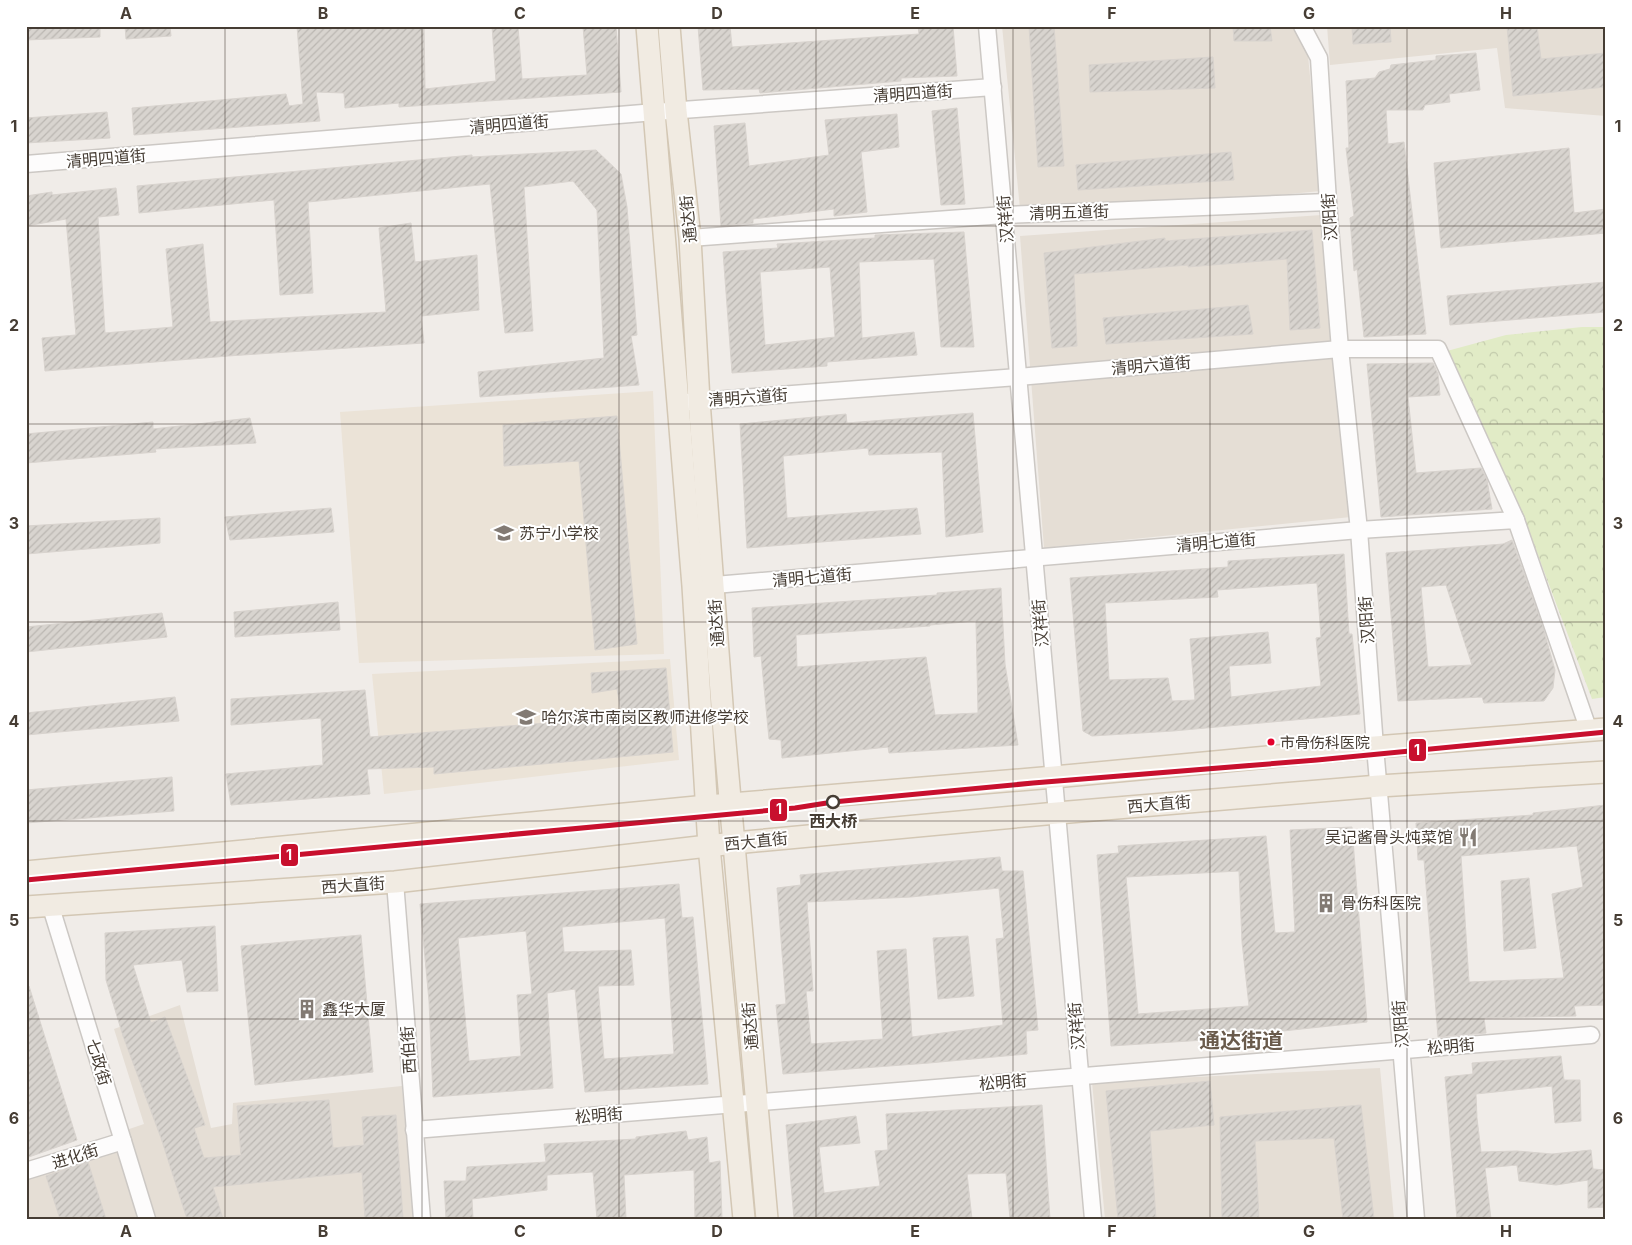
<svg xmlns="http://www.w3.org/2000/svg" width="1632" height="1245" font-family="Inter,'Noto Sans SC',sans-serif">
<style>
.residential{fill:#e5ded5}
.education{fill:#ebe3d7}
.forest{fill:url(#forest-crowns)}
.building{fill:url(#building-hatch);stroke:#d8d3ce;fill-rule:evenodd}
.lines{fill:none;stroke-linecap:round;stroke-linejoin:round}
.minor-casing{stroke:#ccc8c4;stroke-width:19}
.major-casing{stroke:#d3c7b4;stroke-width:24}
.minor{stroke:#fdfcfc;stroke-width:16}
.major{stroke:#f1ebe2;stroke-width:21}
.metro-1-casing{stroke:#fff;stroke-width:9}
.metro-1{stroke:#c8102e;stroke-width:5}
.grid{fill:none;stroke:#463d34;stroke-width:1;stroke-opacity:0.55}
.bus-dot{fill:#e4002b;stroke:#fff;stroke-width:2}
.stop-dot{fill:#fff;stroke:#463d34;stroke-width:2.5}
.labels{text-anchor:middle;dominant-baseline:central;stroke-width:4;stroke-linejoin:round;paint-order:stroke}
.bus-label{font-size:15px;fill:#463d34;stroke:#fff;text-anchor:start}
.street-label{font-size:16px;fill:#463d34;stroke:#fff}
.poi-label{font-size:16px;fill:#463d34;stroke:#fff;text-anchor:start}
.stop-label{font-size:16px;font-weight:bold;fill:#463d34;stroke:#fff}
.district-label{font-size:21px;font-weight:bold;fill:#695a4b;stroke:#fff}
.line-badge{stroke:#fff;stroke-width:2}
.badge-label{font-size:14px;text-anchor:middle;font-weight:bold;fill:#fff}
.neatline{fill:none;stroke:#463d34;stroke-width:2}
.grid-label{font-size:16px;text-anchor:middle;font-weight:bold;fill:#463d34}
</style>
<defs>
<pattern id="forest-crowns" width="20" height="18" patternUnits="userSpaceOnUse" patternTransform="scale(1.25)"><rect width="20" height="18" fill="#e1ebc6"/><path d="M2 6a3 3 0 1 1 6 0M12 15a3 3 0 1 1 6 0" fill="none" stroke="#c2caab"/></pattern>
<pattern id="building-hatch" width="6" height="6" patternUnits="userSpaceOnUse" patternTransform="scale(1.25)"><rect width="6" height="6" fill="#d8d4cf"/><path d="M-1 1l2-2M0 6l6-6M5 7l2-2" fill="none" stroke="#bbb7b2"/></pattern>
</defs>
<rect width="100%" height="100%" fill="#f0ece8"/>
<g class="residential">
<path d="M1002,26H1294L1307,45L1321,191L1021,219Z"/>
<path d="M1327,26H1606V116L1505,108L1497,48L1330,65Z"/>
<path d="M1322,215L1351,517L1044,548L1020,236Z"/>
<path d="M180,1005L211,1128L232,1124L233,1103L402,1086L413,1219H26V1164L144,1124L114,1029Z"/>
<path d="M1380,1068L1394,1219H1105L1092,1082Z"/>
</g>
<g class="education">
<path d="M653,391L664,654L359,663L340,412Z"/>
<path d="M670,659L679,760L384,794L372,674Z"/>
</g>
<path class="forest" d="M1582,327H1606V697L1592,699L1524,518L1447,351L1506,335Z"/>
<g class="building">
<path d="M26,26H100V37L26,40Z"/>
<path d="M125,26H170L171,36L126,39Z"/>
<path d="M297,26H424L425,89L496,81L492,26H518L522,79L587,75L583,26H616L621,92L399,107V103L345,108L344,93L316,92L320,121L134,135L132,108L286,94L289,106L303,104Z"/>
<path d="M698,26H730L732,47L919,34L918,26H953L957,76L901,78V81L760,93L759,89L703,90Z"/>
<path d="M1029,26H1054L1064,166L1038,167Z"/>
<path d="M1233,26H1270L1272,41H1234Z"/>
<path d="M1352,26H1390L1391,42L1353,44Z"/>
<path d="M1507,26H1537L1541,59L1606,53V87L1513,96Z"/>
<path d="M1476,53L1480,90L1449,94L1450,102L1425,105L1423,110H1386L1388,144L1404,142L1426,334L1364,337L1357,269L1354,271L1350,218L1354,216L1346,148H1349L1346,81L1375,78L1379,72L1390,69L1391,65L1436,60V56Z"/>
<path d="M1213,57L1215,88L1090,92L1089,65Z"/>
<path d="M957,108L965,204L941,205L932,111Z"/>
<path d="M107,112L110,138L26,143V118Z"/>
<path d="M897,114L899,147L861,152L867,212L834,216V209L753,219V223L721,226L714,126L745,123L749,166L829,155L825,120Z"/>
<path d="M1569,148L1574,213L1606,209V233L1441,248L1434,163Z"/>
<path d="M596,150L621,174L627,207L637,335L631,336L639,385L480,397L478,372L604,358L597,210L573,181L524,187L533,331L505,333L490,184L308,202L313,293L280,295L274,200L139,213L137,186L472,155V157Z"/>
<path d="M1231,152L1234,180L1078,190L1076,165Z"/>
<path d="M116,188L119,215L98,217L105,333L173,327L166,249L203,244L210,322L386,312L379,228L411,223L415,262L477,255L479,310L421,316L424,343L228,356L45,371L42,338L76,335L66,219L26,226V196L52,192V195Z"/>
<path d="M1312,230L1320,328L1290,330L1287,259L1188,267V265L1074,274L1077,346L1052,348L1044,253L1165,238V241Z"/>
<path d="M964,232L974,347H941L934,259L859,262L862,338L914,332L917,355L827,362V366L732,373L723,252L778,248L777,244L875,238V235ZM830,267L835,337L765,345L760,272Z"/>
<path d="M1606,282V312L1450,325L1447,296Z"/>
<path d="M1248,305L1253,334L1106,344L1103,318Z"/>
<path d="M1433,363L1438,374L1440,395L1408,397L1416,473L1481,468L1487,480L1492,509L1381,517L1367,364Z"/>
<path d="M973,413L983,532L946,537L942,452L869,455L868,448L783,456L787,518L917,508L921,534L747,548L740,424L846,414L847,423Z"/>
<path d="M617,416L637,644L595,650L579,461L504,466L503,425Z"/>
<path d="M250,418L256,443L155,449L156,452L26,463V434L153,422V429Z"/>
<path d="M331,508L334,532L230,540L225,517Z"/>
<path d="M160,518V543L26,554V526Z"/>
<path d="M1512,540L1542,624L1555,670L1553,688L1544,701L1484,703L1482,697L1398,701L1386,553L1503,544ZM1446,585L1472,665L1428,667L1421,587Z"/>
<path d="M1344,554L1349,634H1352L1360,714L1173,731L1092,736L1083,731L1070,578L1228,567V561ZM1317,583L1321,637L1316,638L1321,686L1231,697L1229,666L1271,663L1268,632L1190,639L1195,700L1172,701L1168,678L1109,680L1105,603L1218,597L1217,590Z"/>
<path d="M1001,588L1005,664L1018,745L889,753L888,747L782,758L781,740L769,739L761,656L754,657L752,608L937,595V593ZM976,621L978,713L935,715L926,657L797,667L796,635L930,626V625Z"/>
<path d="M338,602L340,630L235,637L234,612Z"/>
<path d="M162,613L167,637L26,652V627Z"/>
<path d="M666,668L673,752L434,774V767L367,769L370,794L231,805L226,774L323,765L321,718L231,725V699L365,690L370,737L622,717L617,689L592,693L591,673Z"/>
<path d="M175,697L179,721L26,735V713Z"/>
<path d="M172,777L174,811L26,823V790Z"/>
<path d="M1606,805V1005L1574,1006L1576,1016L1484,1018L1486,1033L1438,1037L1424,860H1418L1416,823L1533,815V813ZM1577,846L1583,887L1552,894L1564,978L1469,982L1461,856Z"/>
<path d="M1352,827L1367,1022L1283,1031V1035L1111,1046L1097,855L1119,853L1118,846L1266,836L1275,933L1295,932L1290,830ZM1239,871L1242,942L1249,1006L1138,1014L1126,877Z"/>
<path d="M1000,857L1002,871H1023L1038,1030L1026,1031L1027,1054L929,1063L783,1074L776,1005L786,1004L777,888L801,885L800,875ZM999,888L1004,938L996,939L1003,1025L912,1037L906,949L877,951L883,1039L811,1044L806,991H813L807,902L911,897Z"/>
<path d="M1529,878L1536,948L1504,951L1501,881Z"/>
<path d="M679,884L682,918L693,917L708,1084L585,1092L575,989L547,993L553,1088L433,1097L429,1001L420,904ZM665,918L674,1054L604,1059L598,986L634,985L631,950L564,952L562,927ZM526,931L532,994L517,995L521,1056L469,1061L458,938Z"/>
<path d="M215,926L218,991L187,992L182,960L133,965L151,1023L165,1017L205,1125L194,1128L204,1158L241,1155L237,1106L329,1100L333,1148L364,1145L362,1117L396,1115L403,1219H365L362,1172L213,1187L223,1219H187L161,1138L123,1036L106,980L105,933Z"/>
<path d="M361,935L373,1072L255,1085L241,946Z"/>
<path d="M968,936L974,996L938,999L933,938Z"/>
<path d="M26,986H29L77,1140L26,1158Z"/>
<path d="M1561,1056L1564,1080H1580L1581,1121L1555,1123L1552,1086L1476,1094L1477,1118L1481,1152L1517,1151L1552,1154L1591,1150L1593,1169L1606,1170V1207L1588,1208V1180L1556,1185L1519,1181L1517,1165L1485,1168L1491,1219H1457L1445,1077L1473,1074L1472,1063Z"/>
<path d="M1210,1081L1214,1125L1150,1131L1156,1219H1118L1106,1091Z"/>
<path d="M1042,1105L1050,1219H1010L1006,1173L967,1174L972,1219H794L786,1125L856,1116L860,1143L819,1147L824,1193L880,1186L875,1151L888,1150L886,1114Z"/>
<path d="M1361,1105L1374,1219H1343L1334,1138L1255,1141L1259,1219H1222L1220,1117Z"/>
<path d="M686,1131L688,1140L707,1137L709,1163L720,1161L722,1219H695L694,1170L624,1175L626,1219H597L593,1172L547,1175V1190L472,1199L473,1219H446L444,1181H466L467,1167L546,1162L544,1144L636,1139V1137Z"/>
<path d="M88,1162L106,1219H60L46,1176Z"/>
</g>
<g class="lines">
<defs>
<g id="minor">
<path d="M987,26L1093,1219"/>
<path d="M1302,26L1319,58L1328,202L1340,349L1359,530L1375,747L1416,1219"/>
<path d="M26,164L655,112L993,87"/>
<path d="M690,238L1004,215L1328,202"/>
<path d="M687,402L1018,377L1340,349H1438L1516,520"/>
<path d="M703,586L1359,530L1516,520L1589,731"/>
<path d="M395,882L422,1219"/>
<path d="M50,904L147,1219"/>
<path d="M414,1130L1591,1035"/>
<path d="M26,1171L123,1141"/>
</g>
<g id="major">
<path d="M647,26L693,586L709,846L744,1219"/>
<path d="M669,26L676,111L690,238L699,401L724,731L767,1219"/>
<path d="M26,872L707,806L1054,777L1375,747L1606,729"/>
<path d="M26,907L395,882L734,843L1057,813L1379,786L1606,772"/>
</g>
</defs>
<use href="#minor" class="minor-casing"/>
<use href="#major" class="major-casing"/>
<use href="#minor" class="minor"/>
<use href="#major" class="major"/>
<defs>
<path id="metro-1" d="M26,880L795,808L833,802L1033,783L1317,760L1606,732"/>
</defs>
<use href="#metro-1" class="metro-1-casing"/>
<use href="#metro-1" class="metro-1"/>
</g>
<path class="grid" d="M225,26V1219M422,26V1219M619,26V1219M816,26V1219M1013,26V1219M1210,26V1219M1407,26V1219M26,226H1606M26,424H1606M26,622H1606M26,821H1606M26,1019H1606"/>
<defs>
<symbol id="school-bare" viewBox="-9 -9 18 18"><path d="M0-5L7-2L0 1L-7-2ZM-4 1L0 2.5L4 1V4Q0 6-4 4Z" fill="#827a73" stroke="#fff" stroke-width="2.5" paint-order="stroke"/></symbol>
<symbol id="restaurant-bare" viewBox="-9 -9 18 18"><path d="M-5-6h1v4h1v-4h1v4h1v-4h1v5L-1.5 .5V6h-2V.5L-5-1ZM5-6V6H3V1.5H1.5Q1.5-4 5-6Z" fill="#827a73" stroke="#fff" stroke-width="2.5" paint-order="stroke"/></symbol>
<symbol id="building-bare" viewBox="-9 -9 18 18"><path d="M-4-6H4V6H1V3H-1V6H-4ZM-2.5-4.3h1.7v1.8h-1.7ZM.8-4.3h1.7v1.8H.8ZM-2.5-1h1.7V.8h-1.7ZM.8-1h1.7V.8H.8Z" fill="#827a73" stroke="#fff" stroke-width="2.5" paint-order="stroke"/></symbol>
</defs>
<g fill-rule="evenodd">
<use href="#school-bare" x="490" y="519" width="28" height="28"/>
<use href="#school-bare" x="512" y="703" width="28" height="28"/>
<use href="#restaurant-bare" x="1454" y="823" width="28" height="28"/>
<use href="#building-bare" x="1312" y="889" width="28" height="28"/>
<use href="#building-bare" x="293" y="995" width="28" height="28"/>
</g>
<circle class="bus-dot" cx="1271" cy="742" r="4.5"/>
<circle class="stop-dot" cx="833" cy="802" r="6"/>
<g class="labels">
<g class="bus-label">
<text x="1280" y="742">市骨伤科医院</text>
</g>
<g class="street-label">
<text transform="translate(913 93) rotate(-4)">清明四道街</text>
<text transform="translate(509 124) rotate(-5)">清明四道街</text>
<text transform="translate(106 158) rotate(-5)">清明四道街</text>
<text transform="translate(1069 212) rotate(-2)">清明五道街</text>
<text transform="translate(1329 217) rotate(-94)">汉阳街</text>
<text transform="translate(688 219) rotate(-96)">通达街</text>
<text transform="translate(1005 219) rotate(-95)">汉祥街</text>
<text transform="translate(1151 365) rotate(-5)">清明六道街</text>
<text transform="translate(748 397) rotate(-4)">清明六道街</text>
<text transform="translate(1216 542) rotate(-5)">清明七道街</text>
<text transform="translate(812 577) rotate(-5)">清明七道街</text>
<text transform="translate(1366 620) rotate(-94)">汉阳街</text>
<text transform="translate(716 623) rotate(-94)">通达街</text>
<text transform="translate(1040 623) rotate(-95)">汉祥街</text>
<text transform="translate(1159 804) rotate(-5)">西大直街</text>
<text transform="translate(756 841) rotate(-6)">西大直街</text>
<text transform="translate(353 885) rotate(-4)">西大直街</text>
<text transform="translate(1400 1024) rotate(-95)">汉阳街</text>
<text transform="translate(750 1026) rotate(-95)">通达街</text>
<text transform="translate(1076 1026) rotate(-95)">汉祥街</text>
<text transform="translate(1451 1046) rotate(-5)">松明街</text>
<text transform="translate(408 1050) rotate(-94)">西伯街</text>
<text transform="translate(99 1062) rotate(73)">七政街</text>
<text transform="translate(1003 1082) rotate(-5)">松明街</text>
<text transform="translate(599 1115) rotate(-5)">松明街</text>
<text transform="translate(75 1156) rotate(-18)">进化街</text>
</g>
<g class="poi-label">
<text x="519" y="533">苏宁小学校</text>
<text x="541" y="717">哈尔滨市南岗区教师进修学校</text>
<text x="1453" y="837" text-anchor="end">吴记酱骨头炖菜馆</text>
<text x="1341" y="903">骨伤科医院</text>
<text x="322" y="1009">鑫华大厦</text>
</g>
<g class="stop-label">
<text x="833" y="821">西大桥</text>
</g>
<g class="district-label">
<text x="1241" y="1040">通达街道</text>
</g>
</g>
<g class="line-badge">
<rect x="1408" y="738" width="19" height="24" rx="5" fill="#c8102e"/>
<rect x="769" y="798" width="19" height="24" rx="5" fill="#c8102e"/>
<rect x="280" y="843" width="19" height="24" rx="5" fill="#c8102e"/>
</g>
<g class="badge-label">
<text x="1417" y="755">1</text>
<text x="779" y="814">1</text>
<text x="289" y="860">1</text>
</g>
<rect width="1632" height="1245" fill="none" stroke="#ffffff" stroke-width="55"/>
<rect x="28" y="28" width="1576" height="1190" class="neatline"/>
<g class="grid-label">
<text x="126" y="19">A</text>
<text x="323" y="19">B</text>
<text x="520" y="19">C</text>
<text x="717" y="19">D</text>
<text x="915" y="19">E</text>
<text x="1112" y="19">F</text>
<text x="1309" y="19">G</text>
<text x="1506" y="19">H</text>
<text x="14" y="132">1</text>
<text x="1618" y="132">1</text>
<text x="14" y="331">2</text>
<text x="1618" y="331">2</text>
<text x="14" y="529">3</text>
<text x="1618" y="529">3</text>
<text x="14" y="727">4</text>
<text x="1618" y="727">4</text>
<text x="14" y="926">5</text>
<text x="1618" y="926">5</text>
<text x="14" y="1124">6</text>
<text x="1618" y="1124">6</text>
<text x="126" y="1237">A</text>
<text x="323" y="1237">B</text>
<text x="520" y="1237">C</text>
<text x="717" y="1237">D</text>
<text x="915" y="1237">E</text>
<text x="1112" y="1237">F</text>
<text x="1309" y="1237">G</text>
<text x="1506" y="1237">H</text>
</g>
</svg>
